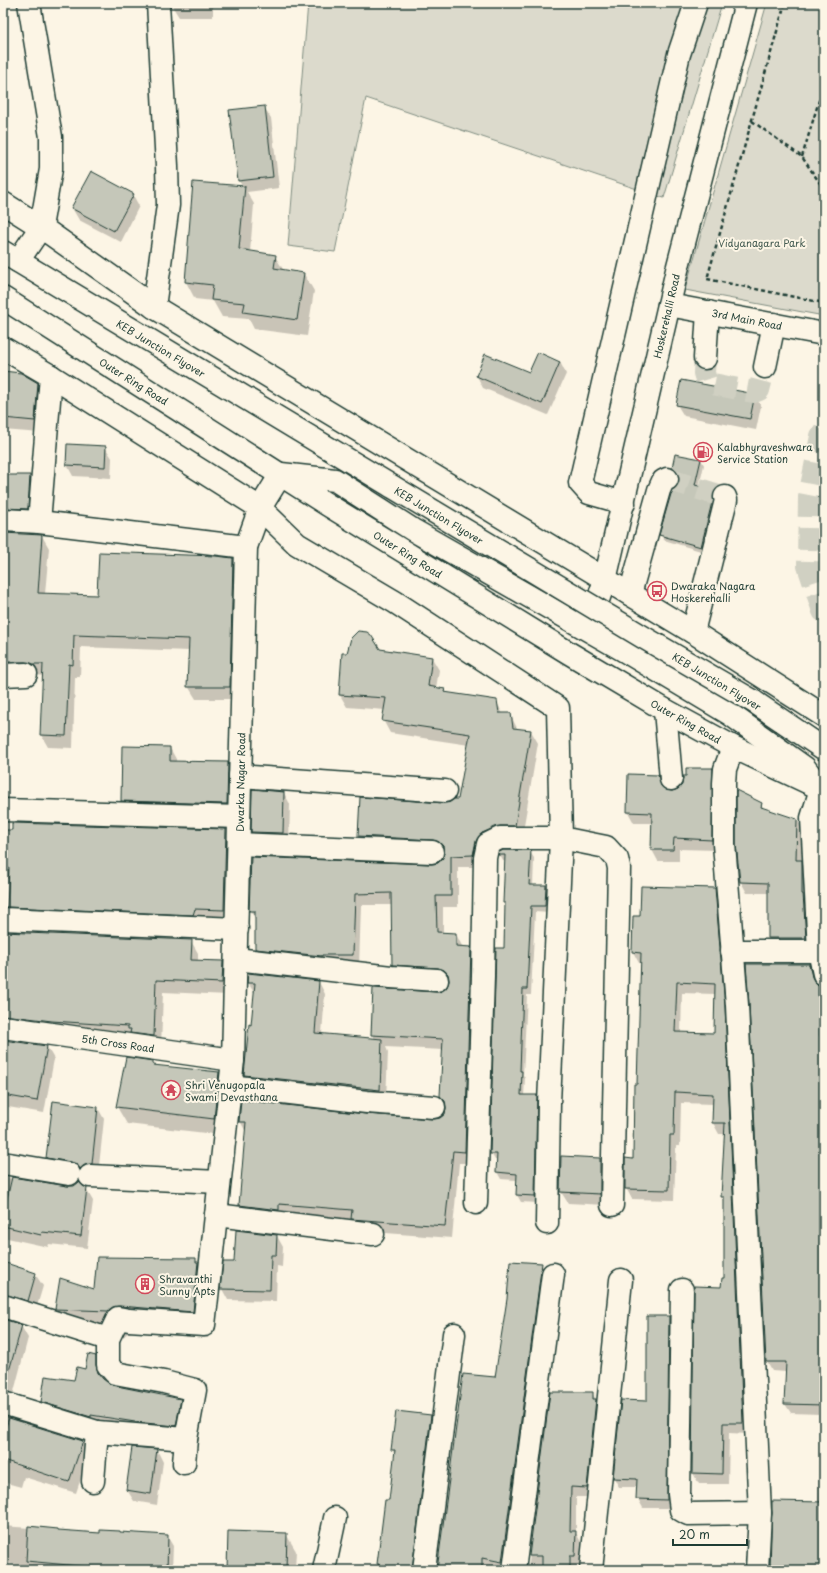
<svg xmlns="http://www.w3.org/2000/svg" width="827" height="1573" font-family="'Playpen Sans',sans-serif">
<style>
.green{fill:#dcdacc;stroke:#7e8c80}
.shadow{fill:#0003;fill-rule:evenodd}
.building{fill:#c5c7b9;stroke:#1f3d34;fill-rule:evenodd}
.lines{fill:none;stroke-linecap:round;stroke-linejoin:round}
.minor-tunnel{stroke:#d0d0c2;stroke-width:22;stroke-dasharray:22 11;stroke-linecap:butt}
.minor-casing{stroke:#1f3d34;stroke-width:25}
.highway-casing{stroke:#1f3d34;stroke-width:25}
.path{stroke:#1f3d34;stroke-width:2.5;stroke-dasharray:4 3;stroke-linecap:butt}
.minor{stroke:#fcf5e5;stroke-width:22}
.highway{stroke:#fcf5e5;stroke-width:22}
.highway-bridge-casing{stroke:#1f3d34;stroke-width:25;stroke-linecap:butt}
.highway-bridge{stroke:#fcf5e5;stroke-width:22}
.labels{text-anchor:middle;dominant-baseline:central;stroke-width:4;stroke-linejoin:round;paint-order:stroke}
.park-label{font-size:10px;fill:#455c52;stroke:#fcf5e5}
.street-label{font-size:10px;fill:#1f3d34;stroke:#fcf5e5}
.poi-label{font-size:10px;fill:#1f3d34;stroke:#fcf5e5;text-anchor:start}
</style>
<rect width="100%" height="100%" fill="#fcf5e5"/>
<filter id="ink" filterUnits="userSpaceOnUse"><feTurbulence type="fractalNoise" baseFrequency=".025" numOctaves="2"/><feDisplacementMap in="SourceGraphic" scale="8" xChannelSelector="R" yChannelSelector="G"/><feConvolveMatrix kernelMatrix="1 2 1 2 8 2 1 2 1" color-interpolation-filters="sRGB"/></filter>
<g filter="url(#ink)">
<g class="green">
<path d="M308,3H722L664,198L366,98L335,252L288,246Z"/>
<path d="M767,3H824V316L685,290Z"/>
</g>
<g class="shadow">
<path d="M172,3H213V17H179L172,6Z"/>
<path d="M264,107L271,118L279,188L247,192L254,204L250,252L275,256L284,271L304,274L314,291L307,336L254,329L249,319L222,317L213,301L195,299L186,282L194,183L243,187L239,181L231,111Z"/>
<path d="M133,195L139,206L121,242L79,220L72,208Z"/>
<path d="M560,362L566,374L548,415L483,388L477,376L530,374Z"/>
<path d="M3,372L37,384L44,396L41,433L3,430Z"/>
<path d="M754,395L761,406L756,430L684,416L677,405Z"/>
<path d="M105,447L112,458L111,478L73,476L67,465Z"/>
<path d="M701,459L704,465L699,487L714,491L717,497L704,552L664,540L661,535L678,486L680,476L673,468Z"/>
<path d="M3,476H30L37,488L34,521L3,523Z"/>
<path d="M3,533L42,536L49,548L45,594L98,596L233,559L240,571L237,699H196L188,686L189,651L81,647L80,677H75L73,748L48,747L41,735L43,676L33,674L3,675Z"/>
<path d="M379,650L432,658L439,670L436,688L444,690L446,693L496,701L503,714H510L518,730L531,731L538,743L522,837H507L479,867H458V907H443V934H456L463,948H470L477,960L472,1163H459L452,1238L359,1231L247,1217L240,1205L246,1132L240,1121L365,1115L433,1120L440,1119L445,1114L447,1106L441,1096L443,1050L386,1047L388,1052L386,1101L252,1086L245,1075L255,994L248,983L319,982L325,994L322,1034L375,1040L372,1034L437,993L443,992L448,988L450,981L446,979L400,976L393,964L392,905H361L359,967L263,961L256,948V920L250,910L439,864L444,859L445,853L441,851L366,848L359,836L361,798L444,804L459,800L469,745L390,733L383,720L385,710L347,707L340,695Z"/>
<path d="M170,748L176,759V762L227,763L234,774L233,815L129,812L122,801Z"/>
<path d="M712,769L718,780L717,850L679,849V861H658L652,850L653,823H634L628,812L658,776L665,791L673,792Z"/>
<path d="M284,793L290,804L289,844L259,843L252,832Z"/>
<path d="M761,804L764,809L797,819L803,830L802,863L807,872L811,949H775L769,938V893H747L741,882L738,843Z"/>
<path d="M226,830L232,842L230,921L15,918L8,906L10,879H3V831Z"/>
<path d="M530,852L534,858L533,886H546L550,893L549,913L535,912L531,995H527L523,1075L525,1078L524,1096H536L540,1103L538,1203L521,1202L517,1195V1180L501,1179L497,1172V1160H495L491,1153L505,949L506,906L504,902L506,861H503L500,855Z"/>
<path d="M714,889L721,900L749,1434L729,1433L728,1484H699L693,1473L722,1289L725,1279V1202L722,1197L725,1134H719L713,1123L714,1104L681,1103L680,1146H676L674,1200L632,1199L626,1188L634,1160L638,1085L642,963H639L633,952L634,917H641ZM682,993L715,994V1034L681,1033Z"/>
<path d="M3,933L191,941L198,953V961L222,962L230,974L229,995L163,992L161,1048L3,1030Z"/>
<path d="M808,964L814,974L816,985L823,995L824,1006V1570H771L818,1503L820,1414L791,1413L785,1404L786,1372L772,1371L767,1362Z"/>
<path d="M3,1041L47,1047L54,1059L44,1113L8,1107L3,1144Z"/>
<path d="M126,1058L153,1062L155,1066L218,1073L228,1090L223,1135L127,1124L117,1107Z"/>
<path d="M98,1108L104,1119L98,1175H84L79,1173L54,1169L47,1157Z"/>
<path d="M600,1159L606,1170V1205L568,1203L561,1192Z"/>
<path d="M3,1177L67,1187L86,1189L93,1201L87,1248L49,1244L48,1247L3,1237Z"/>
<path d="M277,1236L283,1247L282,1267L277,1266L276,1301L228,1300L222,1289L224,1263H235Z"/>
<path d="M195,1259L213,1289L208,1338L136,1332L128,1333L123,1337L72,1335L57,1309L94,1290Z"/>
<path d="M3,1263L35,1274L43,1286L35,1313L3,1308Z"/>
<path d="M541,1264L547,1274L508,1570H438L496,1378Z"/>
<path d="M669,1317L674,1325L672,1508H643L638,1499V1487H619L614,1478L622,1401L648,1402Z"/>
<path d="M3,1320L21,1326L28,1338L11,1403L3,1405Z"/>
<path d="M95,1356L102,1368L103,1380L112,1386L180,1400L187,1412L182,1437L49,1413L43,1402L75,1381L86,1370Z"/>
<path d="M551,1393H592L598,1403L592,1497H576V1533L581,1542L580,1566H577V1570H528Z"/>
<path d="M431,1416L436,1426L418,1570H378L386,1501L390,1502L395,1454L392,1449Z"/>
<path d="M3,1417L82,1441L89,1454L76,1493L24,1477L21,1487L3,1482Z"/>
<path d="M157,1450L163,1462L157,1505L134,1501L127,1490Z"/>
<path d="M3,1526L57,1530L58,1532L167,1536L173,1546L172,1570H32L30,1566L3,1563Z"/>
<path d="M286,1534L296,1551L295,1570H228Z"/>
</g>
<g class="building">
<path d="M265,106L273,177L238,181L229,110Z"/>
<path d="M91,171L134,194L114,231L71,208Z"/>
<path d="M193,182L245,186L239,249L276,255L274,268L304,273L297,320L243,312L245,303L211,300L213,285L185,282Z"/>
<path d="M538,352L560,362L542,404L476,376L485,354L529,372Z"/>
<path d="M3,371L21,373L38,383L35,421L3,418Z"/>
<path d="M681,380L755,394L750,419L676,405Z"/>
<path d="M67,444L106,446L105,467L66,465Z"/>
<path d="M675,454L701,459L695,485L715,490L701,547L659,535L671,494L678,486L679,480L678,473L672,468Z"/>
<path d="M3,475H30L28,509L3,508Z"/>
<path d="M3,533L42,535L38,593L97,595L99,552L216,556L233,558L230,687H187L189,639L74,635L73,665L69,664L66,736L40,735L43,664H33L25,662H3Z"/>
<path d="M358,631L367,632L371,635L380,649L432,657L428,686L445,689L444,692L497,700L499,713H511L513,728L531,730L515,826H500L482,833L476,841L473,855L451,856V896H436L437,932L456,933V946L471,947L465,1152L453,1151L445,1226L351,1219L352,1210L279,1204V1210L239,1205L246,1122H239L241,1100L366,1114L433,1119L440,1118L445,1114L446,1108L445,1101L440,1096L443,1039L371,1035L373,988L437,992L442,991L447,987L449,981L448,974L444,970L438,968L392,965L391,893L355,894L353,955H322V956L255,949V911H249L251,857L431,864L438,863L443,858L444,852L443,846L439,842L433,840L358,836L360,797L444,803L450,802L454,799H458L470,734L382,721L386,698L339,695L342,653H347L351,638Z"/>
<path d="M122,746L170,747V761L228,762L227,804L121,801Z"/>
<path d="M686,768H713L712,840L674,838L673,850H651L652,813L627,812L628,774L658,775L661,786L666,790L672,791L678,789L682,785L683,776H686Z"/>
<path d="M252,789L284,792L283,833L251,832Z"/>
<path d="M736,790L762,803L761,807L797,819L796,860H802V894H803L806,938H768V883L740,882L736,844Z"/>
<path d="M12,823L226,829L224,910L195,909L193,915L7,907L9,868H3V830H12Z"/>
<path d="M503,850H531L529,885H546L545,906H531L527,989H523L520,1071H522L521,1095H537L535,1196L516,1195L517,1174L496,1172L497,1154H490L496,948H504L505,903H503L505,855H498L499,852Z"/>
<path d="M641,886L715,888L725,1006L743,1423H723L722,1474L692,1473L694,1286L721,1287L722,1278H724V1197H721L725,1123H712L713,1094L675,1092L674,1135H670L669,1190L625,1189V1158L633,1159L634,1084H637L641,953L632,952L633,916H640ZM677,982L715,984L714,1033L675,1032Z"/>
<path d="M3,932L192,940L191,960L223,961L222,983L156,980L154,1036L130,1033L131,1029H128V1026L52,1021L3,1015Z"/>
<path d="M746,964H809L812,977L815,982L818,985V997H820V1036H824V1405L784,1404L786,1362H766L749,1004Z"/>
<path d="M248,973L319,981L315,1033L382,1039L380,1090L244,1075L249,1024L251,1025L255,983H247Z"/>
<path d="M3,1040L47,1046L37,1101L3,1095Z"/>
<path d="M126,1057L153,1061V1065L219,1072L214,1119L116,1107Z"/>
<path d="M53,1101L98,1107L92,1164L85,1165L80,1169L77,1164L71,1162L46,1158Z"/>
<path d="M561,1156L600,1158V1194L560,1192Z"/>
<path d="M12,1177L67,1186H74L79,1182L83,1186L87,1188L81,1236L42,1232L41,1235L3,1226V1216Z"/>
<path d="M236,1230L277,1235L276,1255H271L270,1290L220,1289L223,1262H234Z"/>
<path d="M97,1257L196,1258V1262H198L193,1312L120,1306L113,1307L108,1311L55,1309L60,1278L94,1289Z"/>
<path d="M510,1261L542,1263L502,1562L482,1558V1570H437L463,1374L495,1377L507,1299Z"/>
<path d="M3,1262L36,1273L28,1301L3,1294Z"/>
<path d="M647,1316H669L667,1500L636,1499L637,1479L613,1478L621,1400L647,1401Z"/>
<path d="M3,1319L22,1325L9,1371L3,1370Z"/>
<path d="M88,1354L96,1356V1365L98,1373L103,1379L112,1385L181,1399L176,1426L135,1422L91,1415V1417L41,1402L45,1376L74,1380L77,1367L85,1369Z"/>
<path d="M550,1392H593V1399H596L587,1488L571,1487L570,1531H576L575,1556H570V1570H542V1556H529Z"/>
<path d="M396,1411L431,1415L412,1570H378L379,1564H377L385,1500H389L395,1450H391Z"/>
<path d="M9,1418L83,1441L69,1482L3,1460V1435Z"/>
<path d="M132,1447L157,1449L151,1494L126,1490Z"/>
<path d="M772,1501L824,1502V1570H770Z"/>
<path d="M28,1526L58,1529V1530L100,1533V1530L120,1531V1532L168,1535L167,1570H121L26,1561Z"/>
<path d="M228,1531L287,1533L286,1570H227Z"/>
</g>
<g class="lines">
<g class="minor-tunnel">
<path d="M705,358L704,373L707,383L754,392L759,390L765,367"/>
<path d="M824,431L821,436L809,497L808,566L823,611H824"/>
<path d="M667,479L725,497"/>
</g>
<defs>
<g id="minor">
<path d="M29,3L51,137V169L41,227"/>
<path d="M3,203L41,227L154,307L696,634L824,716"/>
<path d="M669,305L824,334"/>
<path d="M154,307L168,205L167,166L158,3"/>
<path d="M3,348L51,376L260,508L297,544L395,602L558,708L561,838L549,1103L547,1223"/>
<path d="M705,358L708,312"/>
<path d="M765,367L774,324"/>
<path d="M624,503L589,493L580,483L679,54L696,3"/>
<path d="M3,520L39,522L246,547"/>
<path d="M39,522L51,376"/>
<path d="M630,594L659,490L663,481L667,479"/>
<path d="M589,626L605,580L677,270L746,3"/>
<path d="M693,632L726,500L725,497"/>
<path d="M3,675L26,674"/>
<path d="M665,710L671,779"/>
<path d="M733,747L725,769L724,783V844L737,1005L760,1513L757,1570"/>
<path d="M240,776L445,791"/>
<path d="M3,810L239,817"/>
<path d="M239,844L432,852"/>
<path d="M3,919L237,929"/>
<path d="M732,951H819"/>
<path d="M236,959L391,977L437,980"/>
<path d="M3,1027L233,1060"/>
<path d="M230,1086L367,1102L434,1107"/>
<path d="M3,1163L69,1174"/>
<path d="M90,1176L219,1182"/>
<path d="M476,1203L483,976L485,858L488,844L500,838H561L606,847L617,859L619,868L612,1205"/>
<path d="M216,1215L373,1234"/>
<path d="M682,1290L679,1494L681,1510L688,1514L760,1513"/>
<path d="M3,1306L108,1339"/>
<path d="M3,1403L97,1432L186,1439L195,1390L164,1382L115,1373L108,1365V1339L118,1318L129,1320L204,1325L233,1060L246,547L260,508L281,474L335,480L413,530L623,650L730,714L805,768L821,789L812,818L819,951L824,974"/>
<path d="M184,1463L186,1439"/>
<path d="M93,1481L97,1432"/>
<path d="M324,1570L335,1518"/>
<path d="M424,1570L454,1334"/>
<path d="M514,1570L553,1274"/>
<path d="M591,1570L621,1280"/>
</g>
<g id="highway">
<path d="M3,252L393,487"/>
<path d="M18,261L41,227"/>
<path d="M3,298L328,505L569,653L665,710L733,747L824,790"/>
<path d="M753,701L824,749"/>
</g>
</defs>
<use href="#minor" class="minor-casing"/>
<use href="#highway" class="highway-casing"/>
<g class="path">
<path d="M785,3L707,279L824,303"/>
<path d="M752,121L802,157L824,189"/>
<path d="M802,157L824,84"/>
</g>
<use href="#minor" class="minor"/>
<use href="#highway" class="highway"/>
<defs>
<path id="highway-bridge" d="M393,487L643,637L753,701"/>
</defs>
<use href="#highway-bridge" class="highway-bridge-casing"/>
<use href="#highway-bridge" class="highway-bridge"/>
</g>
</g>
<defs>
<symbol id="fuel-ring" viewBox="-11 -11 22 22"><circle r="9.5" fill="#fcf5e5" stroke="#d1495b" stroke-width="1.5"/><path d="M-5.5-6h7V0h2V4h1.3V-2.5L3-4.5l.8-.8L6-3V5H2.5V1h-1V6h-7ZM-4.2-4.7v3.2H.2V-4.7Z" fill="#d1495b"/></symbol>
<symbol id="bus-ring" viewBox="-11 -11 22 22"><circle r="9.5" fill="#fcf5e5" stroke="#d1495b" stroke-width="1.5"/><path d="M-5-6H5V4H4V6H2V4H-2V6H-4V4H-5ZM-3.5-4V0h7V-4ZM-3.5 1.2v1.5H-2V1.2ZM2 1.2v1.5H3.5V1.2Z" fill="#d1495b"/></symbol>
<symbol id="temple-ring" viewBox="-11 -11 22 22"><circle r="9.5" fill="#fcf5e5" stroke="#d1495b" stroke-width="1.5"/><path d="M0-6L5-2H3V0L6.5 2.5H4V6H1.5V3h-3V6H-4V2.5H-6.5L-3 0V-2H-5Z" fill="#d1495b"/></symbol>
<symbol id="building-ring" viewBox="-11 -11 22 22"><circle r="9.5" fill="#fcf5e5" stroke="#d1495b" stroke-width="1.5"/><path d="M-4-6H4V6H1V3H-1V6H-4ZM-2.5-4.3h1.7v1.8h-1.7ZM.8-4.3h1.7v1.8H.8ZM-2.5-1h1.7V.8h-1.7ZM.8-1h1.7V.8H.8Z" fill="#d1495b"/></symbol>
</defs>
<g fill-rule="evenodd">
<use href="#fuel-ring" x="692" y="441" width="22" height="22"/>
<use href="#bus-ring" x="646" y="580" width="22" height="22"/>
<use href="#temple-ring" x="160" y="1079" width="22" height="22"/>
<use href="#building-ring" x="134" y="1273" width="22" height="22"/>
</g>
<g class="labels">
<g class="park-label">
<text x="762" y="242">Vidyanagara Park</text>
</g>
<g class="street-label">
<text transform="translate(666 316) rotate(-77)">Hoskerehalli Road</text>
<text transform="translate(747 319) rotate(11)">3rd Main Road</text>
<text transform="translate(161 348) rotate(31)">KEB Junction Flyover</text>
<text transform="translate(134 381) rotate(32)">Outer Ring Road</text>
<text transform="translate(439 515) rotate(31)">KEB Junction Flyover</text>
<text transform="translate(408 554) rotate(32)">Outer Ring Road</text>
<text transform="translate(717 681) rotate(31)">KEB Junction Flyover</text>
<text transform="translate(686 721) rotate(29)">Outer Ring Road</text>
<text transform="translate(240 782) rotate(-89)">Dwarka Nagar Road</text>
<text transform="translate(118 1043) rotate(8)">5th Cross Road</text>
</g>
<g class="poi-label">
<text x="717" y="446">Kalabhyraveshwara<tspan x="717" dy="12">Service Station</tspan></text>
<text x="671" y="585">Dwaraka Nagara<tspan x="671" dy="12">Hoskerehalli</tspan></text>
<text x="185" y="1084">Shri Venugopala<tspan x="185" dy="12">Swami Devasthana</tspan></text>
<text x="159" y="1278">Shravanthi<tspan x="159" dy="12">Sunny Apts</tspan></text>
</g>
</g>
<rect width="827" height="1573" fill="none" stroke="#fcf5e5" stroke-width="16"/>
<rect x="8" y="8" width="811" height="1557" fill="none" stroke="#1f3d34" stroke-width="1.5" filter="url(#ink)"/>
<path d="M673 1539v6h74v-6" fill="none" stroke="#1f3d34" stroke-width="2"/>
<text x="679" y="1539" font-size="12" fill="#1f3d34" stroke="#fcf5e5" stroke-width="3" paint-order="stroke">20 m</text>
</svg>
